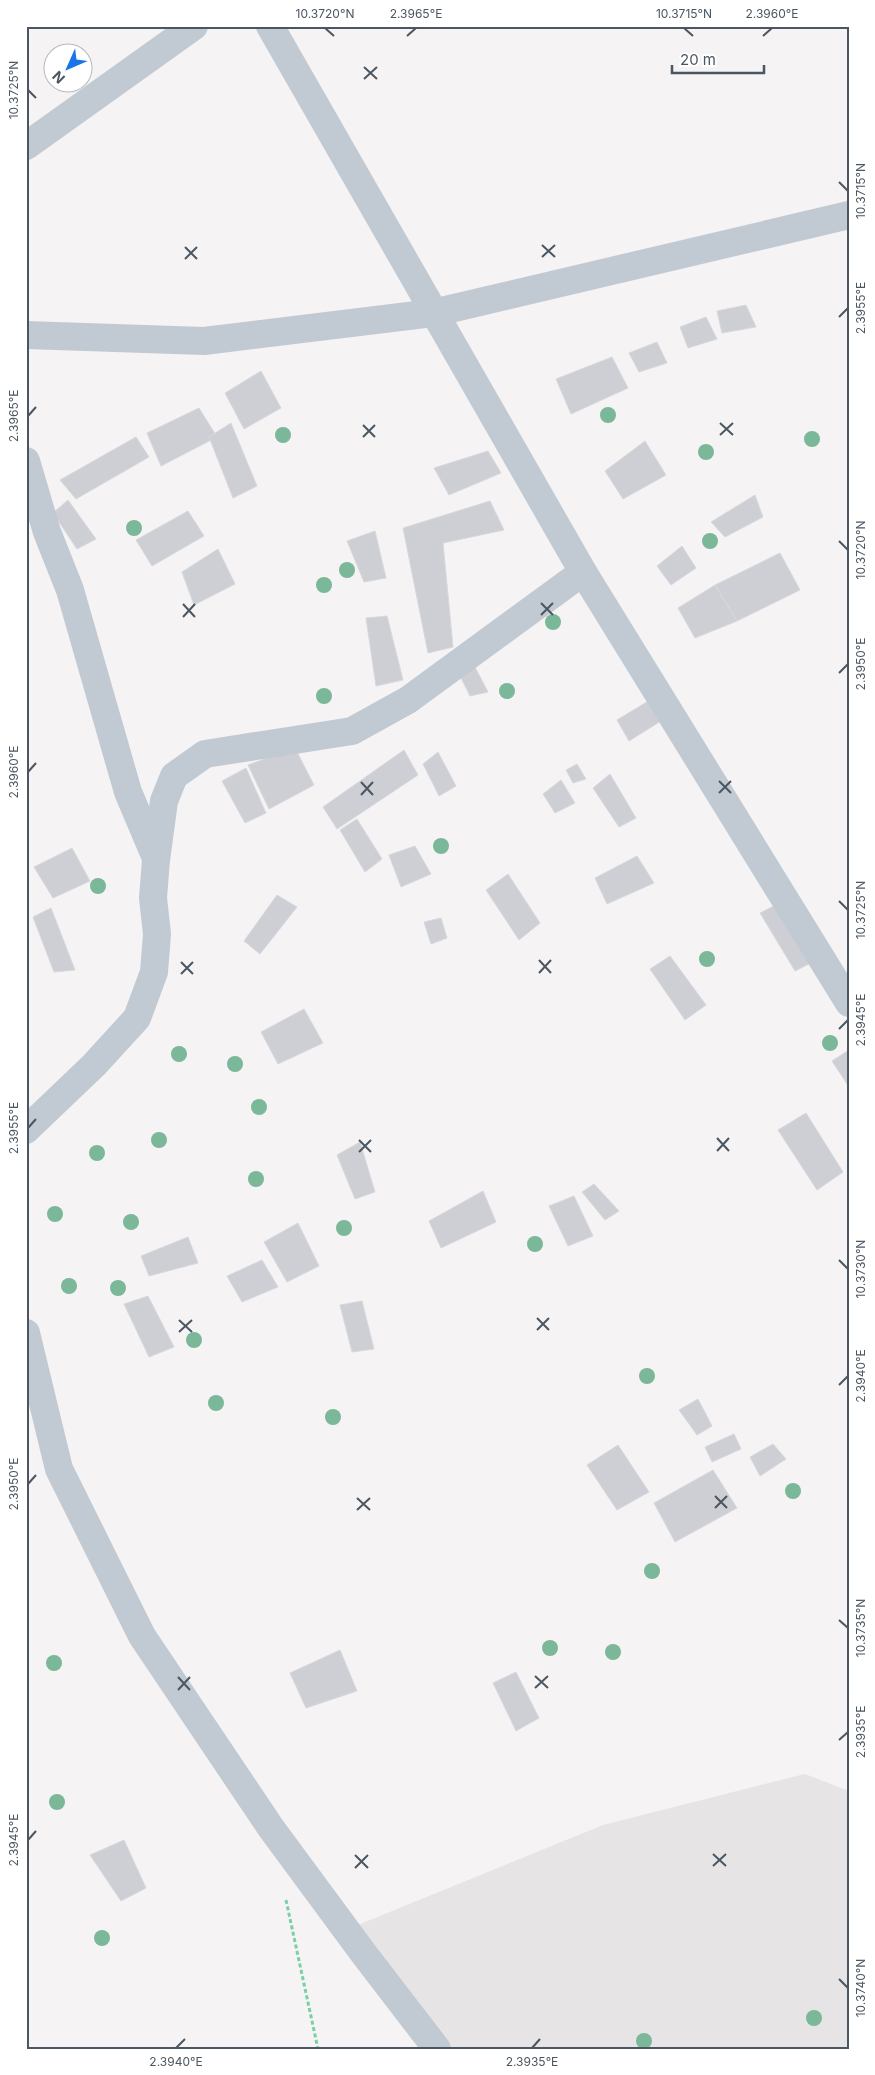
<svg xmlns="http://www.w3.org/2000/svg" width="875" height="2075" font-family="Inter,sans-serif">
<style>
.education{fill:#e6e4e5}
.building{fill:#cdcfd5;stroke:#d7d9de}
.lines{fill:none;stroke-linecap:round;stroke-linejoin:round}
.path{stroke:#7ad0a6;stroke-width:3;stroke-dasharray:4 2.5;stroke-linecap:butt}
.street{stroke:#c1cad2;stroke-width:28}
.tree{fill:#7bb799}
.ticks{fill:none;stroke:#4a5661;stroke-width:2}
.neatline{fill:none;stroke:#4a5661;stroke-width:2}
.ticks-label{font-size:12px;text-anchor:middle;fill:#4a5661}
</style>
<rect width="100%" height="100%" fill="#f5f3f3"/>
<path class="education" d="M805,1774L849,1791V2049H443L348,1929L603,1825Z"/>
<g class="building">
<path d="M746,305L756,327L722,333L717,311Z"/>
<path d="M706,317L717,339L688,348L680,327Z"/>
<path d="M657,342L667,363L639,372L629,353Z"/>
<path d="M612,357L628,388L571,414L556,379Z"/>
<path d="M261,371L281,408L244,429L225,393Z"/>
<path d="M199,408L217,437L161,466L147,433Z"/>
<path d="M231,423L257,486L233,498L209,437Z"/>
<path d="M136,437L149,457L76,499L60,480Z"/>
<path d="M645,441L666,475L623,499L605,471Z"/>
<path d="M488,451L501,473L449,495L434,468Z"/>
<path d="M755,495L763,517L725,537L711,522Z"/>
<path d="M68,500L96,539L77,549L53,513Z"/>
<path d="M490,501L504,530L443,543L453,647L428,653L403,528Z"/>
<path d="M188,511L204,536L152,566L136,540Z"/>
<path d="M375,531L386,578L364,582L347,541Z"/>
<path d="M682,546L696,568L671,585L657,566Z"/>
<path d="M218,549L235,584L194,605L182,572Z"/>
<path d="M780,553L800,590L737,621L715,585Z"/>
<path d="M715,585L737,621L695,638L678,608Z"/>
<path d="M387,616L403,680L376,686L366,618Z"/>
<path d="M475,667L488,692L470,696L457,670Z"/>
<path d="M650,700L661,721L629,741L617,720Z"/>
<path d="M295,748L314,785L269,809L248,765Z"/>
<path d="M404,750L418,775L337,829L323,807Z"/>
<path d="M438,752L456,786L439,796L423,764Z"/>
<path d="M577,764L586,779L573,783L566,770Z"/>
<path d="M246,768L266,813L245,823L222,781Z"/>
<path d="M610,774L636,818L619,827L593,788Z"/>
<path d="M561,780L575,803L555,813L543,794Z"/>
<path d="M357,819L382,859L365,872L340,830Z"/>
<path d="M415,846L431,874L401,887L389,855Z"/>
<path d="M72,848L90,881L53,898L34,867Z"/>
<path d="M637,856L654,883L607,904L595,878Z"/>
<path d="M508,874L540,923L519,940L486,890Z"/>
<path d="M277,895L297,907L260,954L244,941Z"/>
<path d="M776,905L813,962L795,971L760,913Z"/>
<path d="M51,908L75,970L54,972L33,917Z"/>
<path d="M441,918L447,938L431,944L424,922Z"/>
<path d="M670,956L706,1005L685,1020L650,969Z"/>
<path d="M304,1009L323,1043L278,1064L261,1032Z"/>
<path d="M849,1050V1087L832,1061Z"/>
<path d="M806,1113L843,1172L817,1190L778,1130Z"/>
<path d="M360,1142L375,1192L355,1199L337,1155Z"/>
<path d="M594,1184L619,1211L605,1220L582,1192Z"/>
<path d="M483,1191L496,1222L441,1248L429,1221Z"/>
<path d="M574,1196L593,1236L568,1246L549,1206Z"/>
<path d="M298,1223L319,1266L287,1282L264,1242Z"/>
<path d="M188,1237L198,1263L149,1276L141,1256Z"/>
<path d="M262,1260L278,1287L242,1302L227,1276Z"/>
<path d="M148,1296L174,1347L149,1357L124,1304Z"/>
<path d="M362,1301L374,1349L352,1352L340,1305Z"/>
<path d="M698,1399L712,1426L697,1435L679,1410Z"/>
<path d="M734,1434L741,1449L712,1462L705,1447Z"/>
<path d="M773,1444L786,1459L760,1476L750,1457Z"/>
<path d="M618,1445L649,1492L617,1510L587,1465Z"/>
<path d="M713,1470L737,1508L675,1542L654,1503Z"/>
<path d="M340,1650L357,1691L306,1708L290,1673Z"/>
<path d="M516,1672L539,1718L516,1731L493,1683Z"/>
<path d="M124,1840L146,1888L121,1901L90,1855Z"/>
</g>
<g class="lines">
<path class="path" d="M286,1900L318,2049"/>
<g class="street">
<path d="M270,26L583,572L849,1003"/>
<path d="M26,146L194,26"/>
<path d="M26,335L204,341L433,313L849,215"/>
<path d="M26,461L47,532L70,590L128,792L156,858"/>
<path d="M26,1130L94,1065L137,1018L154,972L157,934L153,898L156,860L164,801L174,776L205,754L352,731L408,700L583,572"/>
<path d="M26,1333L59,1469L142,1636L271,1828L364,1954L437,2049"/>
</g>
</g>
<g class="tree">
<circle cx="608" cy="415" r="8"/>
<circle cx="283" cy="435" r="8"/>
<circle cx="812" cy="439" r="8"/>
<circle cx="706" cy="452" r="8"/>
<circle cx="134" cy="528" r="8"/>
<circle cx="710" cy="541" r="8"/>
<circle cx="347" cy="570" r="8"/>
<circle cx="324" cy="585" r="8"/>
<circle cx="553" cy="622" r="8"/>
<circle cx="507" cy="691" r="8"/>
<circle cx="324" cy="696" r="8"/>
<circle cx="441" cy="846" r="8"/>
<circle cx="98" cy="886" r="8"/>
<circle cx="707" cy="959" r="8"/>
<circle cx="830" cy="1043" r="8"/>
<circle cx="179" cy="1054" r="8"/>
<circle cx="235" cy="1064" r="8"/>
<circle cx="259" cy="1107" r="8"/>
<circle cx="159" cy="1140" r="8"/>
<circle cx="97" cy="1153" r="8"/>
<circle cx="256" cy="1179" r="8"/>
<circle cx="55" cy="1214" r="8"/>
<circle cx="131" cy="1222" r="8"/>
<circle cx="344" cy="1228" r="8"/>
<circle cx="535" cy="1244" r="8"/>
<circle cx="69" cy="1286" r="8"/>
<circle cx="118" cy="1288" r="8"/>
<circle cx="194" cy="1340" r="8"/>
<circle cx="647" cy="1376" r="8"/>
<circle cx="216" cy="1403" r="8"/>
<circle cx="333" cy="1417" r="8"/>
<circle cx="793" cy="1491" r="8"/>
<circle cx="652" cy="1571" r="8"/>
<circle cx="550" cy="1648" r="8"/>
<circle cx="613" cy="1652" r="8"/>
<circle cx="54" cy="1663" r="8"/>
<circle cx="57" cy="1802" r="8"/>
<circle cx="102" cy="1938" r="8"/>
<circle cx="814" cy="2018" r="8"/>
<circle cx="644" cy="2041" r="8"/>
</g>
<path class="ticks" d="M325,28L334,36M684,28L693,36M407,36L416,28M763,36L772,28M364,67L377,79M364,79L377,67M28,90L36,98M839,182L848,191M542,245L555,257M185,247L197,259M542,257L555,245M185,259L197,247M839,317L848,308M28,416L36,407M720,423L733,435M363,425L375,437M720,435L733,423M363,437L375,425M839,541L848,550M541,603L553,615M183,604L195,617M541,615L553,603M183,617L195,604M839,673L848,664M28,772L36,763M719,781L731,793M361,782L373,795M719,793L731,781M361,795L373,782M839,901L848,910M539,960L551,973M181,962L193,974M539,973L551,960M181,974L193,962M839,1029L848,1020M28,1128L36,1119M717,1138L729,1151M359,1140L371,1152M717,1151L729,1138M359,1152L371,1140M839,1260L848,1269M537,1318L549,1330M179,1320L192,1332M537,1330L549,1318M179,1332L192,1320M839,1385L848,1376M28,1484L36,1475M715,1496L727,1508M357,1498L370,1510M715,1508L727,1496M357,1510L370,1498M839,1620L848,1628M535,1676L548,1688M178,1677L190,1690M535,1688L548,1676M178,1690L190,1677M839,1740L848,1732M28,1840L36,1831M713,1854L726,1866M355,1855L368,1868M713,1866L726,1854M355,1868L368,1855M839,1979L848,1988M176,2048L185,2039M532,2048L540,2039"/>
<rect width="875" height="2075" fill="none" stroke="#ffffff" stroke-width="55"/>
<g transform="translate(68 68) rotate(225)"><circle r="24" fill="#ffffff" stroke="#b7bbc0"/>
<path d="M0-4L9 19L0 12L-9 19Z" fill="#1a73e8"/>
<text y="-8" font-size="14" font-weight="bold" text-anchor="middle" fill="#4a5661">N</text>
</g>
<path d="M672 65v8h92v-8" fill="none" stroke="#4a5661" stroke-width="2.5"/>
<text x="680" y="65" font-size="15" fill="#4a5661" stroke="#ffffff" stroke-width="4" paint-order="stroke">20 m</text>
<rect x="28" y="28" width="820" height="2020" class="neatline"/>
<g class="ticks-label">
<text x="325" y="18">10.3720°N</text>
<text x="416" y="18">2.3965°E</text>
<text x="684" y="18">10.3715°N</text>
<text x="772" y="18">2.3960°E</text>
<text transform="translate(14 90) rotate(-90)" y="4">10.3725°N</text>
<text transform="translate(861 191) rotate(-90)" y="4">10.3715°N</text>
<text transform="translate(861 308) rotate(-90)" y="4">2.3955°E</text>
<text transform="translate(14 416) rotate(-90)" y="4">2.3965°E</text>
<text transform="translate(861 550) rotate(-90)" y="4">10.3720°N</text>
<text transform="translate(861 664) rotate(-90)" y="4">2.3950°E</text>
<text transform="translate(14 772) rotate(-90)" y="4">2.3960°E</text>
<text transform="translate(861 910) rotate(-90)" y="4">10.3725°N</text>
<text transform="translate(861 1020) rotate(-90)" y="4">2.3945°E</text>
<text transform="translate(14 1128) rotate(-90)" y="4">2.3955°E</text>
<text transform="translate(861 1269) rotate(-90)" y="4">10.3730°N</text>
<text transform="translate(861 1376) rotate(-90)" y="4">2.3940°E</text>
<text transform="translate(14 1484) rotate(-90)" y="4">2.3950°E</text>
<text transform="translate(861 1628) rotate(-90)" y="4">10.3735°N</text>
<text transform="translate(861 1732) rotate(-90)" y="4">2.3935°E</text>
<text transform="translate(14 1840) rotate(-90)" y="4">2.3945°E</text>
<text transform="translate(861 1988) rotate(-90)" y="4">10.3740°N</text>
<text x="176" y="2066">2.3940°E</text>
<text x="532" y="2066">2.3935°E</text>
</g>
</svg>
